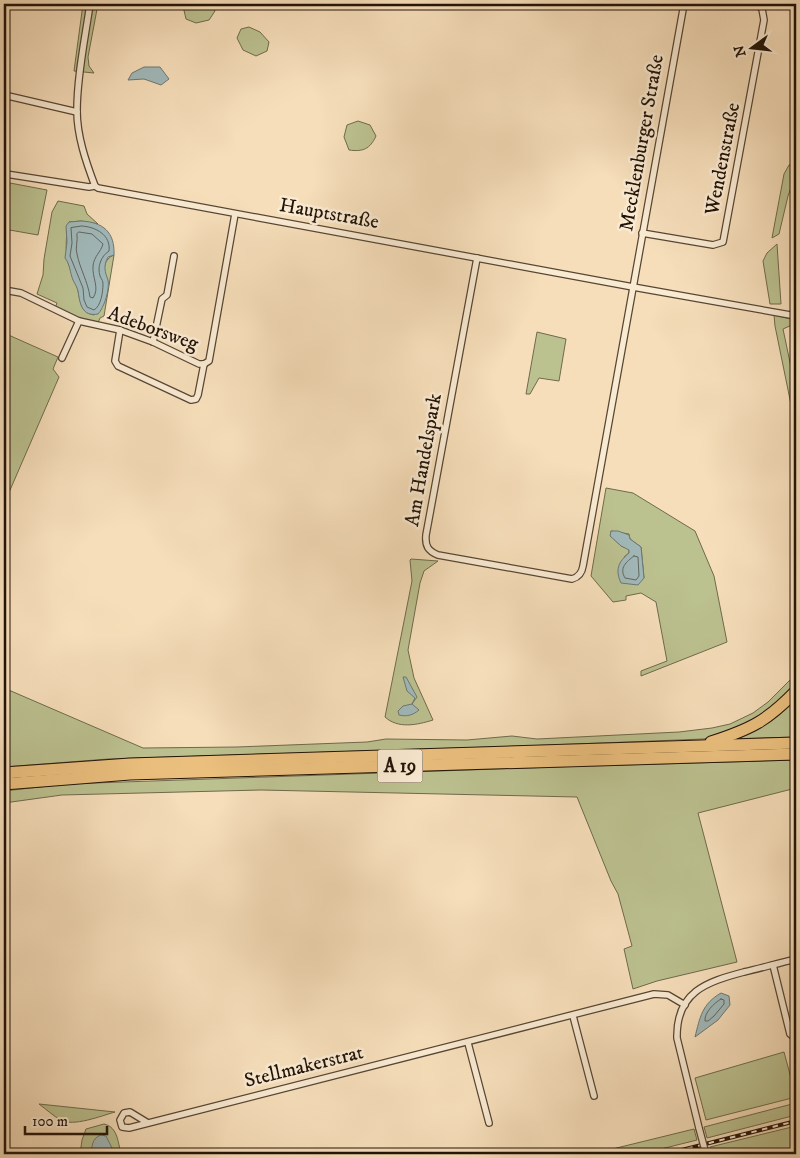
<svg xmlns="http://www.w3.org/2000/svg" width="800" height="1158" font-family="'IM FELL DW Pica',serif">
<style>
.green{fill:#bcc190;stroke:#6f6a4c;fill-rule:evenodd}
.water{fill:#a1b9ba;stroke:#6e7772}
.lines{fill:none;stroke-linecap:round;stroke-linejoin:round}
.shore{stroke:#626660;stroke-width:1}
.street-casing{stroke:#574634;stroke-width:8}
.highway-casing{stroke:#221307;stroke-width:13}
.street{stroke:#f9ead2;stroke-width:5.5}
.highway{stroke:#ebbf7d;stroke-width:11}
.rail-casing{stroke:#221307;stroke-width:4}
.rail{stroke:#f9ead2;stroke-width:2;stroke-dasharray:5.5;stroke-linecap:butt}
.street-bridge-casing{stroke:#574634;stroke-width:8;stroke-linecap:butt}
.street-bridge{stroke:#f9ead2;stroke-width:5.5}
.labels{text-anchor:middle;dominant-baseline:central;stroke-width:5;stroke-linejoin:round;paint-order:stroke}
.shield{fill:#f9ead2;stroke:#625444;stroke-width:1}
.shield-label{font-size:19px;font-weight:bold;fill:#221307}
.street-label{font-size:20px;fill:#221307;stroke:#f9ead2}
</style>
<rect width="100%" height="100%" fill="#f6deba"/>
<filter id="stains"><feTurbulence type="fractalNoise" baseFrequency=".004" numOctaves="4"/><feColorMatrix values="0 0 0 0 .2 0 0 0 0 .09 0 0 0 0 .02 0 0 0 .5 -.17"/></filter>
<radialGradient id="worn" r=".72"><stop offset=".6" stop-color="#630" stop-opacity="0"/><stop offset="1" stop-color="#630" stop-opacity=".3"/></radialGradient>
<g class="green">
<path d="M83,4H98L88,57L89,66L94,73L74,71Z"/>
<path d="M185,4H211L215,11L209,20L196,23L186,19L183,6Z"/>
<path d="M249,27L260,32L269,42L267,51L256,56L243,50L237,38L241,29Z"/>
<path d="M358,121L370,125L376,136C370,149 363,152 349,150L344,137L347,125Z"/>
<path d="M796,163V174L788,196L779,234L772,238L784,174L789,165Z"/>
<path d="M10,183L47,190L38,235L4,229V213Z"/>
<path d="M58,201L84,206L87,214L98,224L81,221L69,222C63,250 67,262 77,287C81,299 78,312 94,315L107,279C102,269 104,259 114,255L104,316L100,318L98,323L80,319L55,308L57,303L37,294L43,275L44,259L52,212Z"/>
<path d="M777,244L781,304H770L763,261L767,253Z"/>
<path d="M774,315L791,319L792,325L783,329L796,391V429L775,326Z"/>
<path d="M537,332L566,339L559,381L539,378L530,394H526Z"/>
<path d="M4,333L58,357L53,369L59,377L4,504Z"/>
<path d="M606,488L633,493L695,531L714,576L727,642L641,676V671L667,661L656,602L641,593L626,596V600L613,602L591,576ZM611,531L629,534L630,539L641,547L644,578L624,557L629,553V549L621,546L611,536Z"/>
<path d="M411,559L438,561L424,571L420,583L408,650L414,678L433,720C417,725 398,729 385,717L412,581L410,560Z"/>
<path d="M796,674V687L773,710L719,736L703,739L523,746L108,759L4,767V688L143,748L237,747L367,742L386,739L467,740L512,736L537,739L679,732L712,728L730,724L753,713L768,702Z"/>
<path d="M796,695V737L728,739Z"/>
<path d="M796,760V788L698,813L737,962L657,981L633,989L624,949L632,946L618,894L611,881L577,797L261,790L62,795L4,803V791L66,784L554,767Z"/>
<path d="M784,1052L796,1097L706,1120L695,1078Z"/>
<path d="M796,1103V1115L707,1138L704,1127Z"/>
<path d="M39,1104L115,1112C101,1116 73,1127 61,1120C53,1116 46,1109 39,1104Z"/>
<path d="M104,1124C118,1127 118,1143 121,1154H80L82,1140L86,1129Z"/>
<path d="M796,1126V1154H741L736,1153L712,1154L710,1147Z"/>
<path d="M694,1129L697,1140L641,1154H592Z"/>
</g>
<g class="water">
<path d="M144,67H160L169,79L161,85L144,79L128,80L132,73Z"/>
<path d="M81,221C103,222 115,232 114,255L108,257C103,266 105,272 108,280C110,289 104,308 98,314C82,317 80,304 78,291C77,287 75,284 73,280C70,273 70,264 65,258L67,242L66,226L69,222Z"/>
<path d="M611,531H618L629,535L630,539L641,547L644,578L638,585L621,583C615,570 618,562 629,553V550L621,546L610,536Z"/>
<path d="M403,677H406L417,697L412,704L419,710C413,715 407,717 399,715L398,711L403,706L412,704L415,698L407,691Z"/>
<path d="M721,993L729,996L730,1005L718,1020L695,1037C700,1017 702,1004 721,993Z"/>
<path d="M101,1135L106,1136L115,1154H91C92,1146 92,1138 101,1135Z"/>
</g>
<g class="lines">
<g class="shore">
<path d="M82,226C96,227 111,235 109,251C101,256 97,267 100,276C102,280 103,281 103,284C103,292 101,306 94,310L87,307L84,300L83,288L70,256L72,243L71,228Z"/>
<path d="M79,232L92,234L103,244C101,252 94,256 93,266C92,278 100,288 93,298L90,297C88,282 80,269 77,254C75,249 78,241 77,234Z"/>
<path d="M634,556L638,557L639,576L636,580L625,578C619,568 626,562 634,556Z"/>
<path d="M721,999L724,1000V1004L714,1016L708,1021H705C704,1013 714,1003 721,999Z"/>
</g>
<defs>
<g id="street">
<path d="M90,4C85,39 77,76 77,111C77,136 86,162 95,186L98,188L633,287L796,316"/>
<path d="M4,95L77,112"/>
<path d="M4,176L6,174L89,187L95,186"/>
<path d="M642,233L713,245L723,242L764,20L762,9L756,4"/>
<path d="M477,258L426,535C425,546 428,551 438,555L572,579C579,577 582,573 583,566L684,4"/>
<path d="M4,290L21,293L79,321L120,330L153,342L199,364H204"/>
<path d="M120,330L115,361L118,366L191,400L196,399L198,395L204,364"/>
<path d="M153,342L162,299L167,295L174,256"/>
<path d="M62,358L79,321"/>
<path d="M204,364L209,361L235,214"/>
<path d="M773,965L790,1034L796,1039"/>
<path d="M573,1016L594,1096"/>
<path d="M468,1043L489,1123"/>
<path d="M148,1123L130,1112L124,1113L120,1120L122,1127L129,1128L654,994L668,995L685,1005"/>
<path d="M699,1128L677,1038C676,992 706,982 744,972C761,968 779,963 796,959"/>
</g>
<g id="highway">
<path d="M711,742C751,729 767,721 796,691"/>
<path d="M4,773L130,764L796,743"/>
<path d="M4,784L130,774L796,754"/>
</g>
</defs>
<use href="#street" class="street-casing"/>
<use href="#highway" class="highway-casing"/>
<use href="#street" class="street"/>
<use href="#highway" class="highway"/>
<defs>
<path id="rail" d="M666,1154L796,1121"/>
</defs>
<use href="#rail" class="rail-casing"/>
<use href="#rail" class="rail"/>
<defs>
<path id="street-bridge" d="M699,1128L706,1154"/>
</defs>
<use href="#street-bridge" class="street-bridge-casing"/>
<use href="#street-bridge" class="street-bridge"/>
</g>
<g class="labels">
<rect class="shield" x="377.5" y="749.5" width="45" height="33" rx="4"/>
<g class="shield-label">
<text x="400" y="766">A 19</text>
</g>
<g class="street-label">
<text transform="translate(642 143) rotate(-80)">Mecklenburger Straße</text>
<text transform="translate(723 159) rotate(-79)">Wendenstraße</text>
<text transform="translate(329 214) rotate(10)">Hauptstraße</text>
<text transform="translate(153 329) rotate(20)">Adeborsweg</text>
<text transform="translate(424 460) rotate(-80)">Am Handelspark</text>
<text transform="translate(304 1067) rotate(-14)">Stellmakerstrat</text>
</g>
</g>
<rect width="800" height="1158" fill="none" stroke="#f6deba" stroke-width="20"/>
<rect x="5" y="5" width="790" height="1148" fill="none" stroke="#221307" stroke-width="2.5"/>
<rect x="10" y="10" width="780" height="1138" fill="none" stroke="#221307"/>
<g transform="translate(752 48) rotate(255)" stroke="#f9ead2" stroke-width="4" paint-order="stroke">
<path d="M0-4L9 19L0 12L-9 19Z" fill="#221307"/>
<text y="-8" font-size="14" font-weight="bold" text-anchor="middle" fill="#221307">N</text>
</g>
<path d="M25 1126v8h82v-8" fill="none" stroke="#221307" stroke-width="2.5"/>
<text x="32" y="1126" font-size="15" fill="#221307" stroke="#f9ead2" stroke-width="4" paint-order="stroke">100 m</text>
<rect width="100%" height="100%" filter="url(#stains)"/>
<rect width="100%" height="100%" fill="url(#worn)"/>
</svg>
